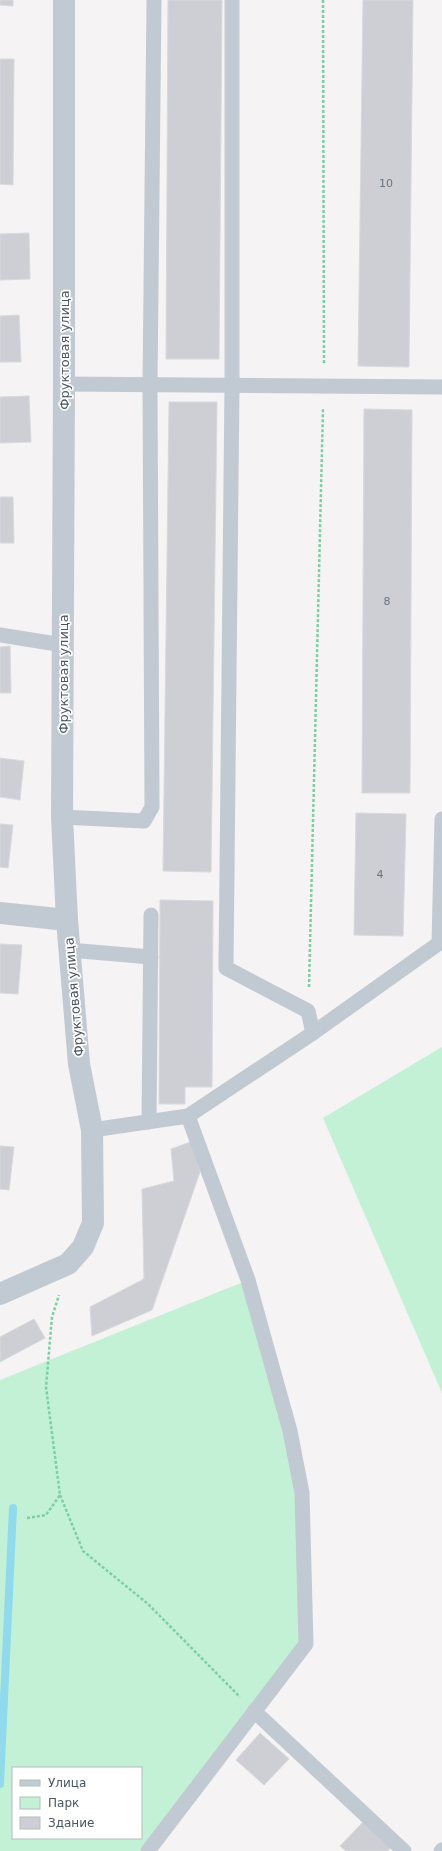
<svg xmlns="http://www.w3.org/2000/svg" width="442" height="1851" font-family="'DejaVu Sans',sans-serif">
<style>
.green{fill:#c3f1d5;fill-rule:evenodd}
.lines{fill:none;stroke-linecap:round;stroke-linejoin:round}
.stream{stroke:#90daee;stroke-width:8}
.building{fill:#cdcfd5;stroke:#d7d9de}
.path{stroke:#7ad0a6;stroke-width:2.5;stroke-dasharray:3 2;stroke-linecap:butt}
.lane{stroke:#c1cad2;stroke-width:15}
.street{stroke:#c1cad2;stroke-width:22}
.labels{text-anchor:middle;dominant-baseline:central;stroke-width:3.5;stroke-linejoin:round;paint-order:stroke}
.number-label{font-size:11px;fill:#6b747e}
.street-label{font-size:13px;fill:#4a5661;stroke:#fff}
</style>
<rect width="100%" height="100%" fill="#f5f3f3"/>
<g class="green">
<path d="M442,1047V1393L323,1118Z"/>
<path d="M248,1280L290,1431L306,1644L148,1851H0V1380ZM13,1768H141V1838H13Z"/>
</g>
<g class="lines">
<path class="stream" d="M0,1784L13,1508"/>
</g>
<g class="building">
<path d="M0,0H13V6L0,5Z"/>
<path d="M168,0H222L219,359H166Z"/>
<path d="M363,0H413L409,367L358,366Z"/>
<path d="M0,59H14L13,185L0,184Z"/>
<path d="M29,233L30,279L0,280V234Z"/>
<path d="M19,315L21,362H0V316Z"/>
<path d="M29,396L31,442L0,443V397Z"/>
<path d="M169,402H217L211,872L163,871Z"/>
<path d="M364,409L412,410L410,793H362Z"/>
<path d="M0,497H13L14,543H0Z"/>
<path d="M10,646L11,693H0V647Z"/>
<path d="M0,758L24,761L20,800L0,797Z"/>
<path d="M356,813L406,814L403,936L354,935Z"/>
<path d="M0,824L13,825L8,868L0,867Z"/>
<path d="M160,900L213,901L212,1087H185V1104H159Z"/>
<path d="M0,944L22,945L18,994L0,993Z"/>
<path d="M193,1141L200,1172L152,1310L92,1336L90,1307L144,1279L142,1189L174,1181L171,1149Z"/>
<path d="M0,1146L14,1147L9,1190L0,1189Z"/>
<path d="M34,1319L45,1338L0,1362V1337Z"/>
<path d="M260,1733L289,1759L264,1785L236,1760Z"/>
<path d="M365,1820L393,1845L388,1851H346L340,1846Z"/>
</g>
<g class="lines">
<g class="path">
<path d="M323,0L324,365"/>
<path d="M309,987L323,408"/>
<path d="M60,1495L83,1551L148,1604L240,1697"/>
<path d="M27,1518L46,1515L60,1495L46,1387L52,1317L59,1295"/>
</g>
<g class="lane">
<path d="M232,0V385L226,968L308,1011L313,1033"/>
<path d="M64,384L442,387"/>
<path d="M0,635L63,645"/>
<path d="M62,817L144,821L152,807L150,385L154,0"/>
<path d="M439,943L442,819"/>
<path d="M69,950L151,957"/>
<path d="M149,1122L151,915"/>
<path d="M92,1130L188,1116L313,1033L442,941"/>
<path d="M254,1711L404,1851"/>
<path d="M148,1851L306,1644L302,1493L290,1431L248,1280L188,1116"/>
<path d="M441,1851L442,1850"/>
</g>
<g class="street">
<path d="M0,913L67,920"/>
<path d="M0,1294L68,1264L83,1247L93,1223L92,1130L79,1064L67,920L62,817L64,384V0"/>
</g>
</g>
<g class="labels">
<g class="number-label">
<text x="386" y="183">10</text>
<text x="387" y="601">8</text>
<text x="380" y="874">4</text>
</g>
<g class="street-label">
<text transform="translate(64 350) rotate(-90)">Фруктовая улица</text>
<text transform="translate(63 674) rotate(-90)">Фруктовая улица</text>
<text transform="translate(74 997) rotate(-95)">Фруктовая улица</text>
</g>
</g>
<rect x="12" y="1767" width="130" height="72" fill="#ffffff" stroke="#b7bbc0"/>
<rect x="20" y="1780" width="20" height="6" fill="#c1cad2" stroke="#b7bbc0"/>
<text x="48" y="1787" font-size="12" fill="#4a5661">Улица</text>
<rect x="20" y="1797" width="20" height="12" fill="#c3f1d5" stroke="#b7bbc0"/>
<text x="48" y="1807" font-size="12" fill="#4a5661">Парк</text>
<rect x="20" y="1817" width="20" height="12" fill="#cdcfd5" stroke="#b7bbc0"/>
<text x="48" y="1827" font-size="12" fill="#4a5661">Здание</text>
</svg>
